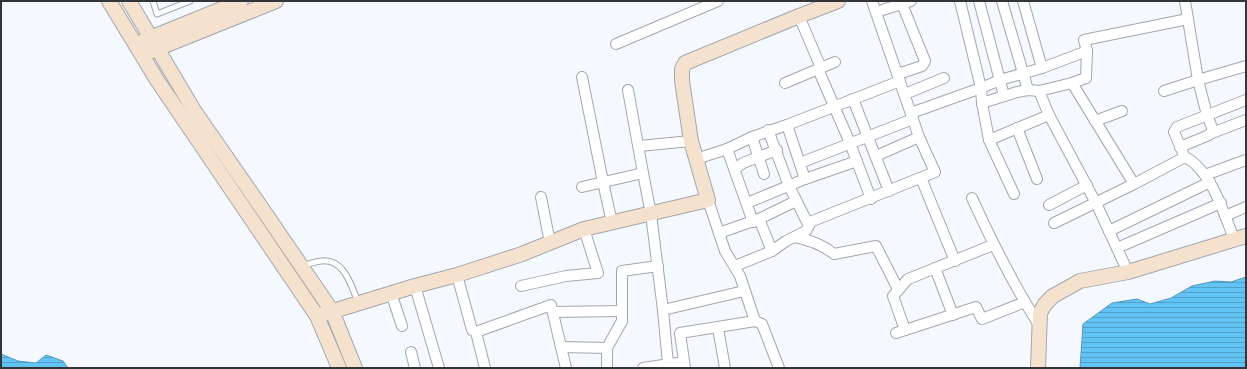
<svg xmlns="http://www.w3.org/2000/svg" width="1247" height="369" font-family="'Open Sans',sans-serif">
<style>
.water{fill:url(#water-rules);stroke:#5499bc}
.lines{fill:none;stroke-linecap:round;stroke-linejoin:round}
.lane-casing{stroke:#a2a7ad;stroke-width:7}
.street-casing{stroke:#a2a7ad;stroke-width:12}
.secondary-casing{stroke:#a2a7ad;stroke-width:16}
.lane{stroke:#fff;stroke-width:5}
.street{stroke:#fff;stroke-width:10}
.secondary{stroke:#f5e2ce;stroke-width:14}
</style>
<defs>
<pattern id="water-rules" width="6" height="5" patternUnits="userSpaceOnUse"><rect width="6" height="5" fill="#62c4f5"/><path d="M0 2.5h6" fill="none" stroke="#51a0c7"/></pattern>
</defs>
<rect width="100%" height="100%" fill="#f5f9ff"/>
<g class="water">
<path d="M1246,277V368H1080L1083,324L1112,303L1137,299L1150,304L1171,298L1192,286L1215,281L1231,282Z"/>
<path d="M1,354L18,361L36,363L46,355L63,361L68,368H1Z"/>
</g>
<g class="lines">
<defs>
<g id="lane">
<path d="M153,1L157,14L190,1"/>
<path d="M302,266C308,264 315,262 321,261C344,258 351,285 358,302"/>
</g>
<g id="street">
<path d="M960,1L981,88L982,103L989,140L1014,194"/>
<path d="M979,1L1004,96"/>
<path d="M1002,1L1028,90"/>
<path d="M1023,1L1042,68"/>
<path d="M876,12L911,1"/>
<path d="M799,16L821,68"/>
<path d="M616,44L718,1"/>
<path d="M818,69L850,143L871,199"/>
<path d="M898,74L922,66L924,63L925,61L902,4"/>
<path d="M582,77L603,182L612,223"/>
<path d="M785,83L835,62"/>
<path d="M1072,83L1134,184"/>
<path d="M1039,91L1049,115L1096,203L1128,272"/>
<path d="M1164,91L1198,80L1185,1"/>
<path d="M905,94L944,78"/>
<path d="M853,99L889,191"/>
<path d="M982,103L1017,92L1028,90L1039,91L1072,83L1086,78L1087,51L1084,40L1188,19"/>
<path d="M911,113L981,88L1000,80L1042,68L1087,51"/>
<path d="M1095,121L1122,111"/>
<path d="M787,125L805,179"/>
<path d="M1017,128L1037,179"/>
<path d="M768,130L789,186L809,226"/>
<path d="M1212,133L1246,120"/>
<path d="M752,137L764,174"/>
<path d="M989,140L1049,115"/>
<path d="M639,146L691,141"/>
<path d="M1180,147L1209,135L1213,130L1207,115L1198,80L1246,66"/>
<path d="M727,149L753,222"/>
<path d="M1183,153L1174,132L1177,127L1246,100"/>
<path d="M876,156L919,137"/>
<path d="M696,159L727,149L752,137L787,125L900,81"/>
<path d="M800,163L913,119"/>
<path d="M735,169L743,163L777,150"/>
<path d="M643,173L651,214L663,310"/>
<path d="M1205,175L1246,160"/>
<path d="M921,178L955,261"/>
<path d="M582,187L643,173L628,90"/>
<path d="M541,197L550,243"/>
<path d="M972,198C992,242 1013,284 1039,325"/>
<path d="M708,200L725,251L740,276L755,321"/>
<path d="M747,203L805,179L857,161"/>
<path d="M1049,205L1087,185"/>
<path d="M1225,216L1246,207"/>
<path d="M759,219L772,251"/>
<path d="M1054,223L1134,184L1185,157C1211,170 1224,213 1234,239"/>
<path d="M1109,231L1210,182"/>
<path d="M719,233L759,219L796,201"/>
<path d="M795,237C810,240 822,244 834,254L876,246L898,289"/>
<path d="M1117,248L1221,203"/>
<path d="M735,266L772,251L786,241L806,231L810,222L935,172L919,137L872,1"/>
<path d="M935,268L953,315"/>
<path d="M457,275L472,330L476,332L485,368"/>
<path d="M415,286L439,368"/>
<path d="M521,286L566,276L598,273L584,229"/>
<path d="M391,293L402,326"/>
<path d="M554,312L621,311"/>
<path d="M718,328L725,368"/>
<path d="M905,330L893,296L908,279L993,245"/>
<path d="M476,332L551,305L566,368"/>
<path d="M896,333L976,307L982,319L1025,302"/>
<path d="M561,347L607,348"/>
<path d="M411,352L415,368"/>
<path d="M668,364L663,310L744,291"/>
<path d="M607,368V348L622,321V271L658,266"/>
<path d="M643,368L684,362"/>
<path d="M685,368L680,333L755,321L762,324L779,368"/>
</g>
<g id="secondary">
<path d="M109,1L157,80L317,316L339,368"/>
<path d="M129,1L195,112L261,207L332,311L355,368"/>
<path d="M143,41L241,1"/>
<path d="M149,52L276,1"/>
<path d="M317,316L415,286L457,275L522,254L584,229L708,200L691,141L682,81V69L685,63L799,16L838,1"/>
<path d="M1038,368L1040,313L1045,304L1053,296L1080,281L1128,272L1246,236"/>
</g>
</defs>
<use href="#lane" class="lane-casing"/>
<use href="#street" class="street-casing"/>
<use href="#secondary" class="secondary-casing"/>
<use href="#lane" class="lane"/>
<use href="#street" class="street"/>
<use href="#secondary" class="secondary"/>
</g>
<rect width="1247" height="369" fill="none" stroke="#333538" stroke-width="4"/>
</svg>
